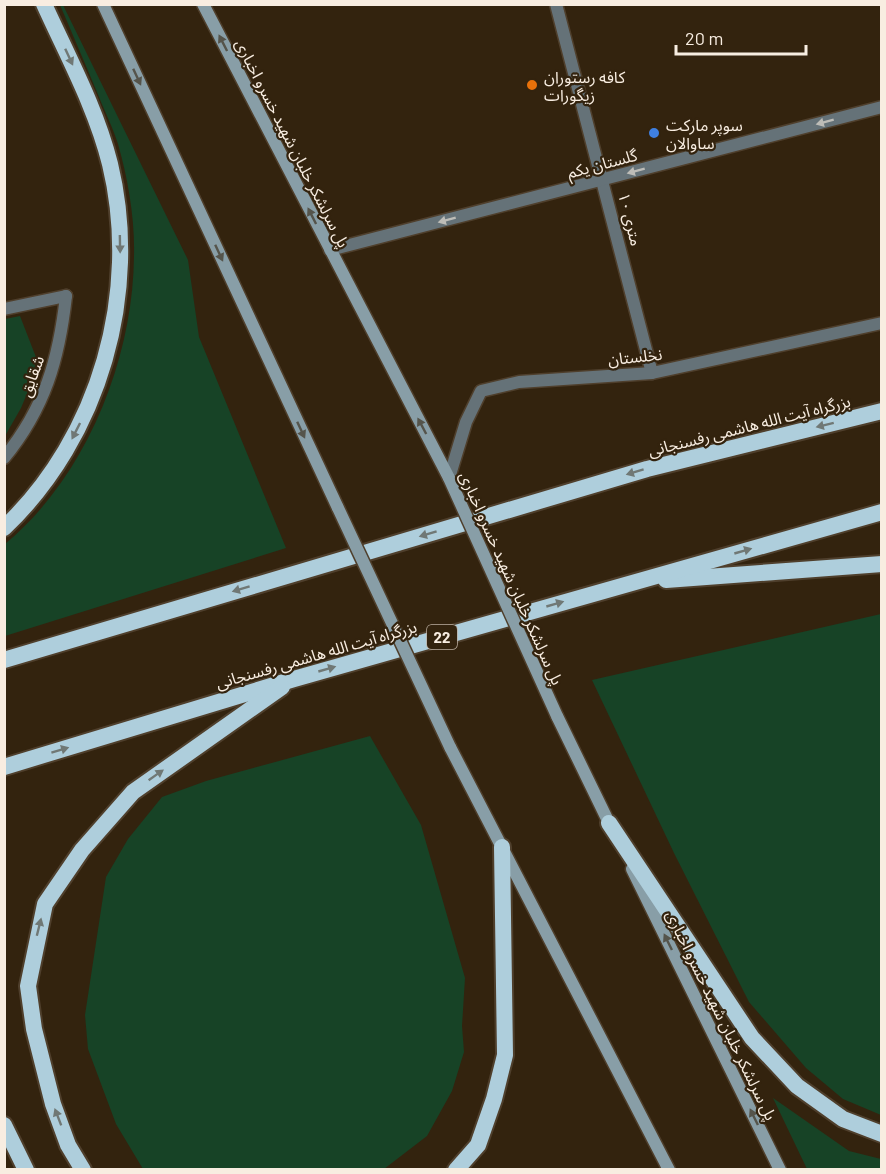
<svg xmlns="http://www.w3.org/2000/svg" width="886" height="1174" font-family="Barlow,'Noto Sans Arabic',sans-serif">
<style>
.green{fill:#174326}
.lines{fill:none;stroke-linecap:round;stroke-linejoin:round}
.minor-casing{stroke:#4f3f2c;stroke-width:15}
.tertiary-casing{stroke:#4f3f2c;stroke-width:15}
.secondary-casing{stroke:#4f3f2c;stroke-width:15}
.trunk-casing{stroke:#4f3f2c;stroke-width:20}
.minor{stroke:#657278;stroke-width:12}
.tertiary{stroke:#657278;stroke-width:12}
.secondary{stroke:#889ea7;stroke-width:12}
.trunk{stroke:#aecedc;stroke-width:16}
.secondary-bridge-casing{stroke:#4f3f2c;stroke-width:15;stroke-linecap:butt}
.secondary-bridge{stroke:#889ea7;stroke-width:12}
.oneway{fill:#55544b}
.oneway2{fill:#707875}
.oneway3{fill:#bdbcb7}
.food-dot{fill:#e8710a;stroke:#33230e;stroke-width:2}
.shop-dot{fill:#3f7fe0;stroke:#33230e;stroke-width:2}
.labels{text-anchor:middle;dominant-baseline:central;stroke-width:4.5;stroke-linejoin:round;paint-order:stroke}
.shield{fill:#33230e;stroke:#bdb0a2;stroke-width:1.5}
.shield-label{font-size:15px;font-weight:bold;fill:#f8ede1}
.poi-label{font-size:16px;fill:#f8ede1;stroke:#33230e;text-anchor:start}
.street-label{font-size:16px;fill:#f8ede1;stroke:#33230e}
</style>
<rect width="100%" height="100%" fill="#33230e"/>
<g class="green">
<path d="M60,5H63L188,260L199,337L286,548L5,636V544C86,477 133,360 134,256C135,219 128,179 118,144C113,128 105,112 99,97C86,66 73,35 60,5Z"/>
<path d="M20,316L39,365L21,408L5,436V319Z"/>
<path d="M881,614H882L881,1115L843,1099L806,1068L749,1002L674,853L592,680Z"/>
<path d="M370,736L421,825L465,978L462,1026L464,1052L452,1091L427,1136L384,1169H143L116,1124L88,1049L85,1015L106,877L128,839L162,797L206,781Z"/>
<path d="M773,1098L849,1151L881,1159V1169H807Z"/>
</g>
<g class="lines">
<defs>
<g id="minor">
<path d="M556,4L652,373"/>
<path d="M330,250L882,107"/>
<path d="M4,309L66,296"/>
<path d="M449,478L466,422L481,391L519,382L652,373L882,323"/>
</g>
<path id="tertiary" d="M4,458C45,408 59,359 66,296"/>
<g id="secondary">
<path d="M103,4L338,508"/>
<path d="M203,4L449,478"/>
<path d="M557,716L612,829"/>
<path d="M450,747L669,1170"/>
<path d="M632,869L780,1170"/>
</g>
<g id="trunk">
<path d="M4,528C100,437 141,292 110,164C96,108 68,57 44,4"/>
<path d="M666,580L882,564"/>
<path d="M4,660L647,469L882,411"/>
<path d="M4,767L294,679L882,512"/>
<path d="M609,823L752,1038L797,1086L843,1119L882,1134"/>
<path d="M4,1125L26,1170"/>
<path d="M83,1170L68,1145L53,1104L34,1029L28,986L45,904L82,850L133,792L282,687"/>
<path d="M456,1170L478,1145L494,1099L505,1055L502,847"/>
</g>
</defs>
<use href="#minor" class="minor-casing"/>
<use href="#tertiary" class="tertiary-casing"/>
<use href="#secondary" class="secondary-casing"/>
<use href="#trunk" class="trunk-casing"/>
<use href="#minor" class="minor"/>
<use href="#tertiary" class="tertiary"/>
<use href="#secondary" class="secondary"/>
<use href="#trunk" class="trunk"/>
<defs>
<g id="secondary-bridge">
<path d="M449,478L557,716"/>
<path d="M338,508L450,747"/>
</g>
</defs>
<use href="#secondary-bridge" class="secondary-bridge-casing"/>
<use href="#secondary-bridge" class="secondary-bridge"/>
</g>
<defs><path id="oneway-solid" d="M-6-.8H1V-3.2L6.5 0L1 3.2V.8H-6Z" transform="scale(1.5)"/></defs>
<g class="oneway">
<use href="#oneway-solid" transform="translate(223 43) rotate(-117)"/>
<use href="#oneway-solid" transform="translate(137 77) rotate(65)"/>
<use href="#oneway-solid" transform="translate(312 216) rotate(-117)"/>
<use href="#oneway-solid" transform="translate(219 253) rotate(65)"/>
<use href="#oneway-solid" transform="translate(422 426) rotate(-118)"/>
<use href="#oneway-solid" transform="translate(301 430) rotate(65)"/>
<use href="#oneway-solid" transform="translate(668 942) rotate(-116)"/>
<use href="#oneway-solid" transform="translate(754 1117) rotate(-116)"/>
</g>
<g class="oneway2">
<use href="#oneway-solid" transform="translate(69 57) rotate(65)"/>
<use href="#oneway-solid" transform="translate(120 244) rotate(89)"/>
<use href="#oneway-solid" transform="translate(825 425) rotate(166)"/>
<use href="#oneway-solid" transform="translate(76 431) rotate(117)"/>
<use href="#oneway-solid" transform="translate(635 472) rotate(163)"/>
<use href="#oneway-solid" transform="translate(428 534) rotate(163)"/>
<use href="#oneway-solid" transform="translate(743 551) rotate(-16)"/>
<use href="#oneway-solid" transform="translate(241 589) rotate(163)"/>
<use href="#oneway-solid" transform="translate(555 604) rotate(-16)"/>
<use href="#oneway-solid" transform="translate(327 669) rotate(-16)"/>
<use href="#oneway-solid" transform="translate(60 750) rotate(-17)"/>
<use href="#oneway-solid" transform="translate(156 775) rotate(-35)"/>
<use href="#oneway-solid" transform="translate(39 927) rotate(-76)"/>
<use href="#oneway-solid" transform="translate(58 1117) rotate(-111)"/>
</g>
<g class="oneway3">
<use href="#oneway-solid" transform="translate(825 122) rotate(165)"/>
<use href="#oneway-solid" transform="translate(636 171) rotate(165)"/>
<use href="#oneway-solid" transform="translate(447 220) rotate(165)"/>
</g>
<circle class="food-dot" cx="532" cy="85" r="6"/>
<circle class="shop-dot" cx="654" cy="133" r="6"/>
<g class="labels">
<rect class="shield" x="427" y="625" width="30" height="24" rx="4.5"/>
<g class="shield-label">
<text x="442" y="637">22</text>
</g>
<g class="poi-label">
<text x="544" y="76">کافه رستوران<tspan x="544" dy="18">زیگورات</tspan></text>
<text x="666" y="124">سوپر مارکت<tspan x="666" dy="18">ساوالان</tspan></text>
</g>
<g class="street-label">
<text transform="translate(293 143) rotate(63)">پل سرلشکر خلبان شهید خسرو اخباری</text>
<text transform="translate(602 163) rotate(-15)">گلستان یکم</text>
<text transform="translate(631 219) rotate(76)">۱۰ متری</text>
<text transform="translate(635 356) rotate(-6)">نخلستان</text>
<text transform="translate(31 376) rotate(-70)">شقایق</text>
<text transform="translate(749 425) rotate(-14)">بزرگراه آیت الله هاشمی رفسنجانی</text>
<text transform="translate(512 578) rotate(66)">پل سرلشکر خلبان شهید خسرو اخباری</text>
<text transform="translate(316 654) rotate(-16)">بزرگراه آیت الله هاشمی رفسنجانی</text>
<text transform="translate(722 1015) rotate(64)">پل سرلشکر خلبان شهید خسرو اخباری</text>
</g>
</g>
<rect width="886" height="1174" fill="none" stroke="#f8ede1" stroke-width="12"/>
<path d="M676 45v9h130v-9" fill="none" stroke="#f8ede1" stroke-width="3"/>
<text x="685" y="45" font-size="18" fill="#f8ede1" stroke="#33230e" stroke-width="4.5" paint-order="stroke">20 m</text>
</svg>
